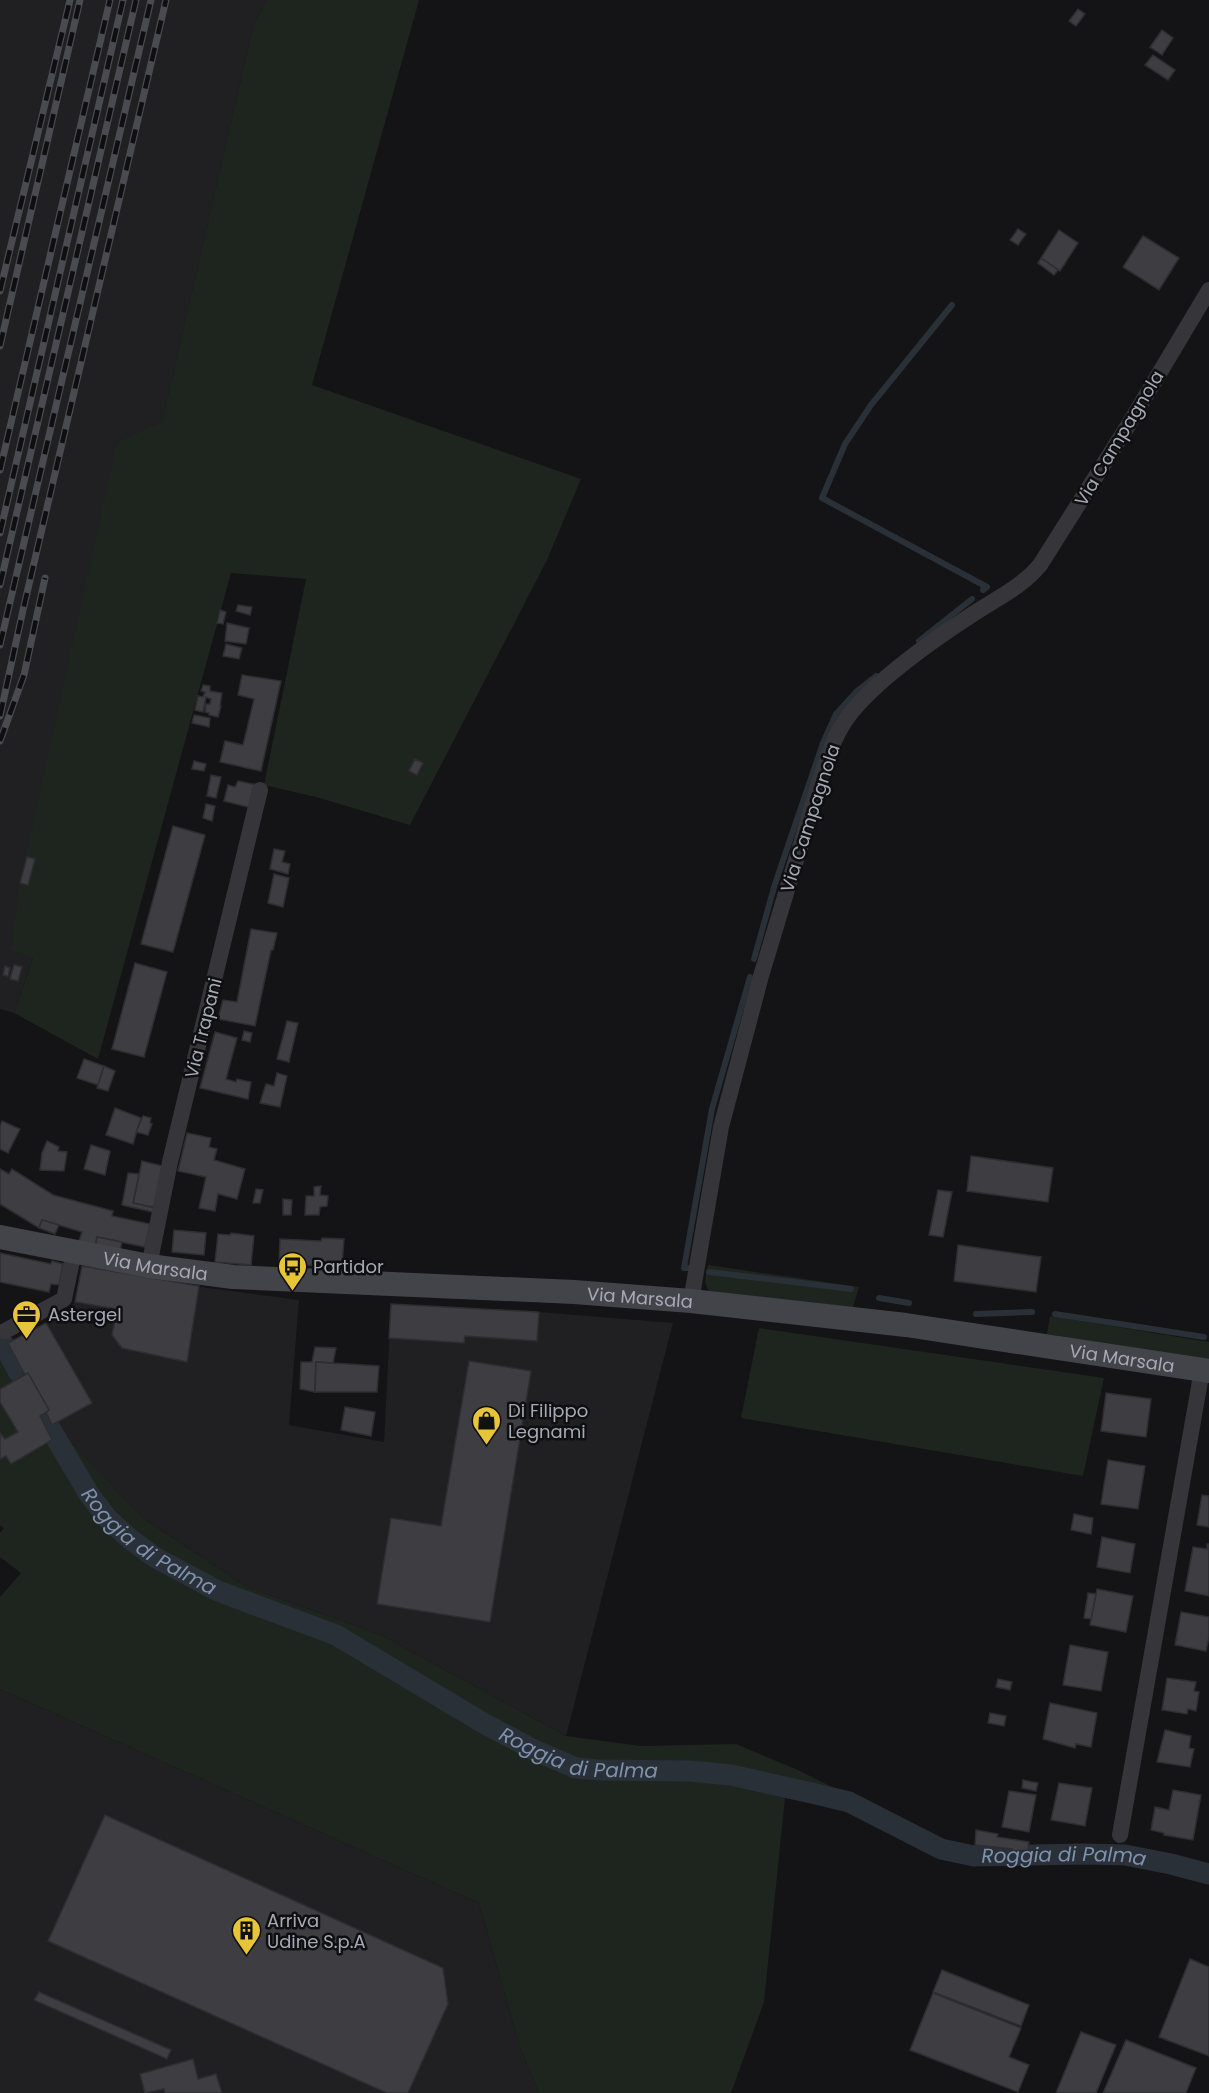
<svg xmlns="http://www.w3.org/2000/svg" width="1209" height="2093" font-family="Poppins,sans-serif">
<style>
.built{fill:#201f22}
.green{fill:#1e251f}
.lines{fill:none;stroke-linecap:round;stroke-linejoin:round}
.stream{stroke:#2a3038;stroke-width:6}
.canal{stroke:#2a3038;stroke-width:21}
.building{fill:#3e3d42;stroke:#2e2d31;stroke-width:1.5}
.street{stroke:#35353a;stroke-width:16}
.secondary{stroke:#43434a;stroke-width:24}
.rail-casing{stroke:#4a4a51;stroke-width:7}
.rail{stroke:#0f0e10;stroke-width:4.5;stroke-dasharray:14;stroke-linecap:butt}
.labels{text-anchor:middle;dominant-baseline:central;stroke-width:5;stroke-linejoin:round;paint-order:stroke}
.street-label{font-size:18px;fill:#a6a8b5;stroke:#0f0e10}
.poi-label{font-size:18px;fill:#a6a8b5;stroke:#0f0e10;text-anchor:start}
.water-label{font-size:20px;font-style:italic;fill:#7e91ae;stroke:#0f0e10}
</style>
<rect width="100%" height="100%" fill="#141315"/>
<g class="built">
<path d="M0,0H267L254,23L162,423L20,883L33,958L14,1013L0,1009Z"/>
<path d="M82,1266L186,1285L299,1300L289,1425L384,1442L391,1304L539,1312L673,1323L566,1736L381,1635L247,1587L143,1518L52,1425L46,1412L40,1417L52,1440L11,1464L6,1457L0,1459V1389L25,1375L8,1343L64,1315L75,1302Z"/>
<path d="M0,1689L479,1903L520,2047L539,2093H0Z"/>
</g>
<g class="green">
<path d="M267,0H419L312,385L581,479L547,560L410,825L316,797L264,785L306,579L231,573L98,1059L14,1013L33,958L11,950L20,883L117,442L162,422L254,23Z"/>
<path d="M708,1265L859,1287L852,1310L709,1291C703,1283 706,1275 708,1265Z"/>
<path d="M1050,1316L1209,1342V1361L1047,1334Z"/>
<path d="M759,1328L1104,1378L1083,1476L741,1418Z"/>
<path d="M0,1355L14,1381L0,1389Z"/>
<path d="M0,1402L18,1432L5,1439L0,1433Z"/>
<path d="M63,1435L143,1518L247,1587L381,1635L566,1736L641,1746L736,1744L798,1770L854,1798L858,1817L832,1807L785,1798L764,2002L731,2093H539L520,2047L479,1903L0,1689V1597L21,1573L0,1557V1533L4,1528L0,1525V1459L6,1456L11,1464Z"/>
</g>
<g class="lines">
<g class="stream">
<path d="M952,305L871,405L845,444L822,498L987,587L983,590"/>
<path d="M919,641L972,599"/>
<path d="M754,959L775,884L823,743L836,714L857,691L876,676"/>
<path d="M688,1268H684L712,1109L750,977"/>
<path d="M709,1272L851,1289"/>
<path d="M879,1298L909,1303"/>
<path d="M976,1314L1032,1312"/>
<path d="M1055,1314L1204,1337"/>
</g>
<g class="canal">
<path d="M0,1338L19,1373"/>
<path id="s1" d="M44,1418L89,1494L107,1518L130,1539L156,1558L218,1591L336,1635L485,1724L536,1751L576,1768L598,1770L690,1771L731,1775L816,1794L849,1802L941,1849L974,1856L1085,1854L1125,1855L1171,1864L1209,1874"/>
</g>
</g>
<g class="building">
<path d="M1078,9L1085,14L1076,26L1069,21Z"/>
<path d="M1162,30L1173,38L1162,55L1150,47Z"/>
<path d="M1153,55L1175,70L1168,80L1145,65Z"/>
<path d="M1018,229L1026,234L1018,245L1010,240Z"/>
<path d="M1059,230L1078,243L1060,271L1041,258Z"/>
<path d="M1143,236L1179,258L1159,290L1123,267Z"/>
<path d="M1041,258L1058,270L1054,275L1038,263Z"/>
<path d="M238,605L252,607L250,615L236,611Z"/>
<path d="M220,610L226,612L223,624L217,623Z"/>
<path d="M227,623L249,628L246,644L225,641Z"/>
<path d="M226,644L242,648L239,659L223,656Z"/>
<path d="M242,675L281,681L261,771L220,762L225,741L243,745L246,733L254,699L238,695Z"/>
<path d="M203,685L210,686V691L222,693L220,706H221L218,717L209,715V713L205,712L206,704H210L211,699L206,697L203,712L195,710L198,696L203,697L205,692L201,691Z"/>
<path d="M194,715L210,718L209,727L192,723Z"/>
<path d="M415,759L423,763L417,775L409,771Z"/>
<path d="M194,761L206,764L204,771L192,769Z"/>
<path d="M211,775L221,777L216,798L207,796Z"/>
<path d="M238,781L257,785L252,808L224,801L228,785L235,787Z"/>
<path d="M206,804L215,806L212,821L203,818Z"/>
<path d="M173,826L205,835L173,952L141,944Z"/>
<path d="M274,849L285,851L282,862L290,864L288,874L270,869Z"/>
<path d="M27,857L35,859L28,885L20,883Z"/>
<path d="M274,874L289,878L283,907L268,903Z"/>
<path d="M251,929L277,933L273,950H271L255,1026L218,1019L223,1000L237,1002Z"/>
<path d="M135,963L167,972L144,1057L112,1049Z"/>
<path d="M14,965L22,967L18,981L10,979Z"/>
<path d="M5,966L10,968L8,976L3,975Z"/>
<path d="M287,1021L298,1023L289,1062L277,1059Z"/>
<path d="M244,1031L252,1033L250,1042L242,1040Z"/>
<path d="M215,1032L237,1038L226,1079L236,1082L237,1079L251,1082L248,1099L200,1088Z"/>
<path d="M84,1059L104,1066L98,1085L77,1078Z"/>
<path d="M104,1066L115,1071L108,1091L97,1088Z"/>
<path d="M277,1073L287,1076L280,1107L260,1103L266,1084L274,1086Z"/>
<path d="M115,1108L141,1118L133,1144L106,1135Z"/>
<path d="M143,1116L151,1118L150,1123L152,1124L148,1135L136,1132Z"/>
<path d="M2,1121L20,1129L8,1153L0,1149V1126Z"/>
<path d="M187,1133L211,1138L209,1147L217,1149L214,1160L245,1169L237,1199L218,1194L215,1211L199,1208L206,1177L178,1171Z"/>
<path d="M47,1141L59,1147L58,1151L67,1152L64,1171L40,1170L42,1153Z"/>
<path d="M91,1145L110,1151L105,1175L84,1169Z"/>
<path d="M971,1156L1053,1168L1048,1202L967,1191Z"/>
<path d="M142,1161L167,1167L157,1208L133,1203Z"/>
<path d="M0,1169L9,1174L12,1169L53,1195L113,1211L112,1216L150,1224L145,1247L97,1237L95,1248L78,1244L82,1232L42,1220L39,1228L0,1204Z"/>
<path d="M128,1173L139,1174L133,1203L154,1208L153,1212L122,1205Z"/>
<path d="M321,1186L320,1195L328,1196L327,1206L320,1207L319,1215H305L306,1196H314V1187Z"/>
<path d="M256,1189L263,1190L260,1203H253Z"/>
<path d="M938,1190L952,1192L943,1237L929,1235Z"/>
<path d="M283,1199L292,1200L291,1215H283Z"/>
<path d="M42,1220L59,1225L55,1234L39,1228Z"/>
<path d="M174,1230L206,1233L204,1255L172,1252Z"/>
<path d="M231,1233L254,1236L251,1265L215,1262L218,1234L230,1235Z"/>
<path d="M97,1237L122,1242L120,1251L96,1245Z"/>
<path d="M322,1238L344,1239L342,1266L279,1265L280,1239L321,1241Z"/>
<path d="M958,1245L1041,1257L1036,1292L954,1281Z"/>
<path d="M0,1253L51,1264L52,1261L63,1264L59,1285L51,1284L49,1292L0,1282Z"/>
<path d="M82,1266L199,1286L187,1362L122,1348L112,1335L117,1309L75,1302Z"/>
<path d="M391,1304L539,1312L537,1341L465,1336L464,1343L389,1338Z"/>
<path d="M46,1323L92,1403L52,1425L46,1412L49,1410L28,1373L25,1375L8,1343Z"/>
<path d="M315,1347L336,1348L333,1363L316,1362L315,1392L300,1389L301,1362H312Z"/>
<path d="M469,1361L531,1371L490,1622L377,1604L391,1518L441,1526Z"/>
<path d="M316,1362L379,1366L377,1392H315Z"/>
<path d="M28,1373L49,1410L40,1416L52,1440L11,1464L6,1456L0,1459V1433L5,1439L18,1432L0,1402V1389Z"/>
<path d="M1106,1393L1151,1399L1146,1437L1101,1431Z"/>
<path d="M345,1407L375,1412L371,1436L341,1430Z"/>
<path d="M1108,1460L1145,1466L1138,1509L1101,1504Z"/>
<path d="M1202,1495L1209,1496V1527L1197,1525Z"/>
<path d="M1074,1514L1093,1518L1091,1534L1071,1530Z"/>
<path d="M1102,1537L1135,1544L1130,1573L1097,1567Z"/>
<path d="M1207,1544H1209V1596L1185,1591L1193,1547L1207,1549Z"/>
<path d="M1097,1589L1133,1596L1126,1632L1090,1625Z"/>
<path d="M1088,1593L1096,1594L1091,1619L1084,1618Z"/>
<path d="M1181,1612L1209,1617V1637L1206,1651L1175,1645Z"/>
<path d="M1070,1645L1108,1652L1101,1691L1063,1685Z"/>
<path d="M1167,1678L1196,1682L1194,1691L1199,1692L1196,1711L1188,1709L1187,1714L1162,1710Z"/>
<path d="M998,1679L1012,1682L1010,1690L996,1687Z"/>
<path d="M1050,1703L1097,1713L1091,1747L1076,1744L1075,1748L1043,1739Z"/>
<path d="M990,1713L1006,1716L1004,1726L988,1723Z"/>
<path d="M1165,1730L1191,1736L1189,1748L1194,1749L1190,1767L1157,1762Z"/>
<path d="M1023,1780L1038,1783L1036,1791L1022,1788Z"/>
<path d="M1059,1783L1092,1788L1085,1826L1051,1820Z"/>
<path d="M1173,1790L1201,1795L1193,1840L1164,1835V1833L1151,1830L1155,1807L1169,1810Z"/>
<path d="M1009,1791L1036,1795L1029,1832L1002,1827Z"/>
<path d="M105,1815L443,1968L448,2004L408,2093H387L48,1941Z"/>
<path d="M976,1830L998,1834L997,1837L1029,1842L1028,1850L1012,1851V1849L975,1845Z"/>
<path d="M1190,1959L1209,1967V2056L1159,2037Z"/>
<path d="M942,1970L1029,2005L1021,2026L933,1992Z"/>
<path d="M39,1992L171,2050L167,2059L34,2000Z"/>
<path d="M933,1993L1021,2028L1009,2057L1029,2065L1018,2092L910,2050Z"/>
<path d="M1081,2032L1116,2045L1096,2093H1056Z"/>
<path d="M1126,2040L1196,2068L1186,2093H1103Z"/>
<path d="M193,2059L198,2079L216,2074L222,2093H165L164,2089L145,2093L140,2074Z"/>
</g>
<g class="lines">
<g class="street">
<path d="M149,1266L170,1162L260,790"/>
<path d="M691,1301L721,1127L761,976L825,764C831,748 837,732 847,718C872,683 933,640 970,616C995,599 1021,588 1040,565L1129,424L1209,290"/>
<path d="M5,1331L64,1299L74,1252"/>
<path d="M1120,1835L1202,1370"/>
</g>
<path class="secondary" id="s2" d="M0,1237L149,1266L233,1277L574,1292L691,1301L906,1325L1209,1371"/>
<defs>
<g id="rail">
<path d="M0,291L70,0"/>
<path d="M0,346L80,0"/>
<path d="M0,470L110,0"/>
<path d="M0,533L123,0"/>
<path d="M0,585L136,0"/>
<path d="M0,645L151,0"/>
<path d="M0,716L23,610L166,0"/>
<path d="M0,741L24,675L45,578"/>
</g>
</defs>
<use href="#rail" class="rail-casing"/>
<use href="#rail" class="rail"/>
</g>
<defs>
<symbol id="bus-pin" viewBox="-11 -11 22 30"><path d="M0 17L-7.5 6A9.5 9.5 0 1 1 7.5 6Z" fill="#e8c538" stroke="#0f0e10"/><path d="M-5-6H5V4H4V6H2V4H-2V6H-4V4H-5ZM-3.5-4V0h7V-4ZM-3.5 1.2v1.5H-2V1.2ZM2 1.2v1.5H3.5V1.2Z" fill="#111"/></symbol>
<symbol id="office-pin" viewBox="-11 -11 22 30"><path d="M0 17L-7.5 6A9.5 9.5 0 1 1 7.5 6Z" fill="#e8c538" stroke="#0f0e10"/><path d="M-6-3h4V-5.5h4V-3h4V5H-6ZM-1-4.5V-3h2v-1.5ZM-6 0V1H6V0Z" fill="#111"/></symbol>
<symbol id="shop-pin" viewBox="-11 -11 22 30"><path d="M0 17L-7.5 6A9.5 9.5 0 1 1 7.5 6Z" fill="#e8c538" stroke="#0f0e10"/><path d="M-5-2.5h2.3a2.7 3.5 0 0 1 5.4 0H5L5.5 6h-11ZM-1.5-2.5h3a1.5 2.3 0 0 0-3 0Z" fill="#111"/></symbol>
<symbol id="building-pin" viewBox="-11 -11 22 30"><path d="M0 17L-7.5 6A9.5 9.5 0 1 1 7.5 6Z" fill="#e8c538" stroke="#0f0e10"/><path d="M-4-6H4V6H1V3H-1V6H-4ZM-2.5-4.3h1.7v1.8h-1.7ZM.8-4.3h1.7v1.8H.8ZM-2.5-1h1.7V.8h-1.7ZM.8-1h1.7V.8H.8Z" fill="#111"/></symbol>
</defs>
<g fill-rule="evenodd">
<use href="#bus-pin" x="276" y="1250" width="33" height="45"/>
<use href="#office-pin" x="10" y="1298" width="33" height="45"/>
<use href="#shop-pin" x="470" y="1404" width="33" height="45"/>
<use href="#building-pin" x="230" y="1914" width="33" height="45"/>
</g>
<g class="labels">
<g class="street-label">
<text transform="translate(1119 438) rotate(-59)">Via Campagnola</text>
<text transform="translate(810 818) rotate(-72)">Via Campagnola</text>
<text transform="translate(203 1028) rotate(-76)">Via Trapani</text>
<text stroke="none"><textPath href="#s2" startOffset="158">Via Marsala</textPath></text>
<text stroke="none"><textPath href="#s2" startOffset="644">Via Marsala</textPath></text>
<text stroke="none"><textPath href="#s2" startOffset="1130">Via Marsala</textPath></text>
</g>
<g class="poi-label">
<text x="313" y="1266">Partidor</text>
<text x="48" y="1314">Astergel</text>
<text x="508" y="1410">Di Filippo<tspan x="508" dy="21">Legnami</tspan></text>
<text x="267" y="1920">Arriva<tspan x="267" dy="21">Udine S.p.A</tspan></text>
</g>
<g class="water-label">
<text stroke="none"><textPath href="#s1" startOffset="166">Roggia di Palma</textPath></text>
<text stroke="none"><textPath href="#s1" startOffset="652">Roggia di Palma</textPath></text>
<text stroke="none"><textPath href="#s1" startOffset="1156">Roggia di Palma</textPath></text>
</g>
</g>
</svg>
